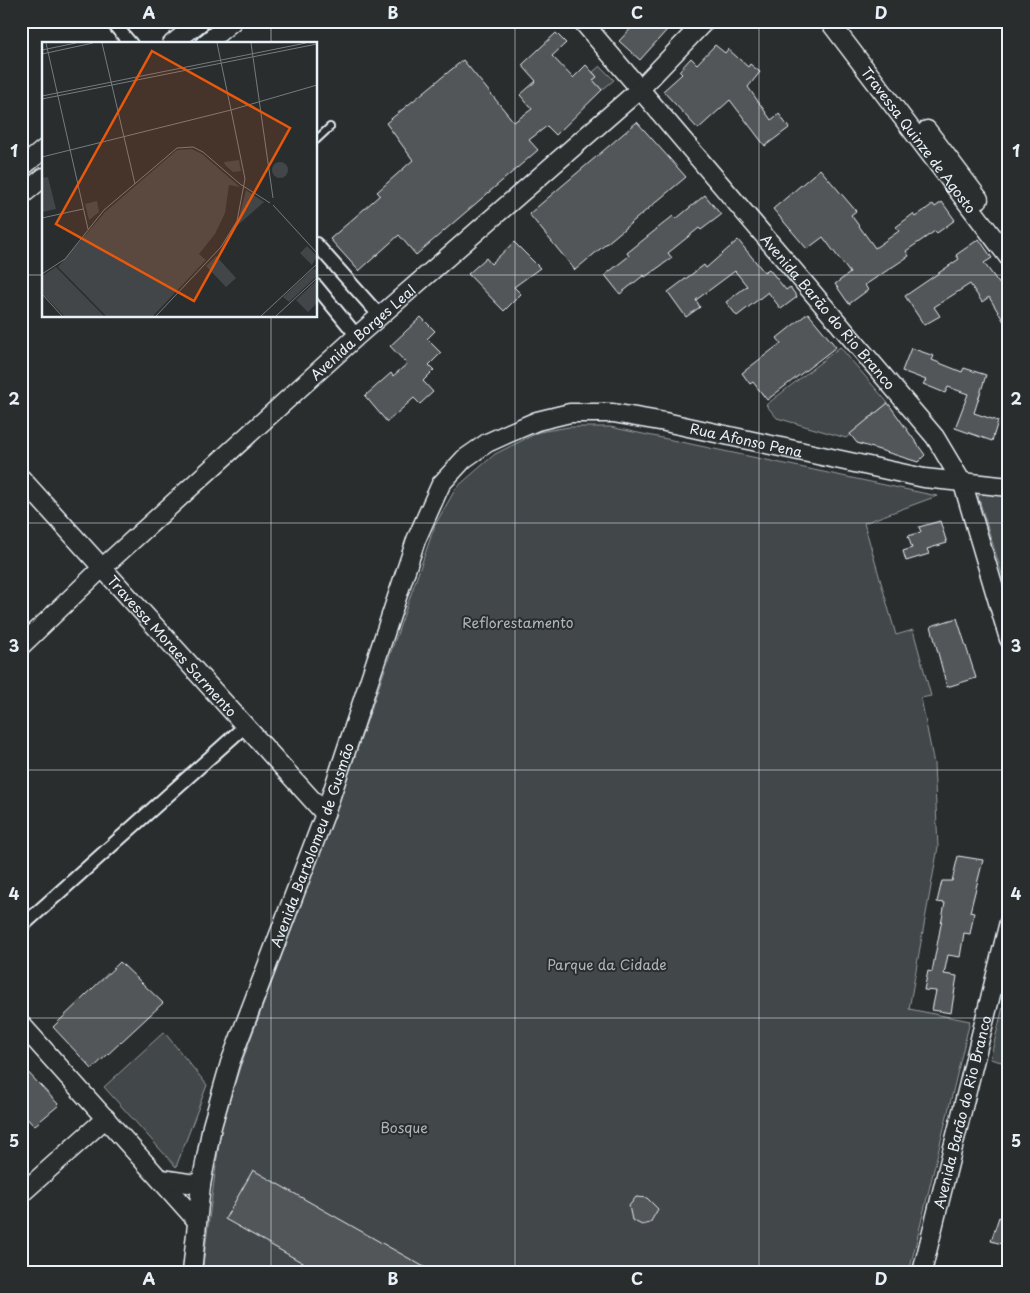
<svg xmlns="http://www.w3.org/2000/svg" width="1030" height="1293" font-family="'Playpen Sans',sans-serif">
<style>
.green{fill:#424648;stroke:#959ca0}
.building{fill:#535759;stroke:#e8f1f8}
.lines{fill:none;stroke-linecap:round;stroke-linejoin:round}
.lane-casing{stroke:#e8f1f8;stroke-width:10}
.street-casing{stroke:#e8f1f8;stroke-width:16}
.secondary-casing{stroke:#e8f1f8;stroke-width:21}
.lane{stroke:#2a2d2e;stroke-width:6}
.street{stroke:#2a2d2e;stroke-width:12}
.secondary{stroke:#2a2d2e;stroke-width:18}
.grid{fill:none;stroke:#e8f1f8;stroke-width:1;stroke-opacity:0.55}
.labels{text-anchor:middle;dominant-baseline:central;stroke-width:4;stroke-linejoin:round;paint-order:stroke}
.street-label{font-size:14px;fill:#e8f1f8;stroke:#2a2d2e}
.park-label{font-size:14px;fill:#aeb5ba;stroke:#2a2d2e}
.inset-road{fill:none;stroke:#767b7f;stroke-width:1}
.view{fill:#e8590c;fill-opacity:0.15;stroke:#e8590c;stroke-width:2.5}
.inset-edge{fill:none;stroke:#e8f1f8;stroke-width:2.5}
.neatline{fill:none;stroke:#e8f1f8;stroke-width:2}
.grid-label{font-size:16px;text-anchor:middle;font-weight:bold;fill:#e8f1f8}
</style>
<rect width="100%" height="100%" fill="#2a2d2e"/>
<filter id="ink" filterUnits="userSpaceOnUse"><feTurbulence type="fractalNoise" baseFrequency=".02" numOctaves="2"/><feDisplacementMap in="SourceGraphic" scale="10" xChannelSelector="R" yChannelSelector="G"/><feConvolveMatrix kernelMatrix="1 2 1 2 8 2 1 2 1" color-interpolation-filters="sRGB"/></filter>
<g filter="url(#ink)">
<g class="green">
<path d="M600,66L614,80L602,90L593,80L597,77L593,72Z"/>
<path d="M840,347L888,403L846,438L777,418L766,405Z"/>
<path d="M569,427H610L937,496L864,523L896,635L913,630L931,696L921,698L934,764L938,847L909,1009L970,1021L909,1272H202L221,1128L240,1067L333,819L435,525L456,488L495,454L539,432Z"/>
<path d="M984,493L1009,495V597L978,496Z"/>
<path d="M1009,983V1064L990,1059Z"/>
<path d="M164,1032L207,1085L176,1167L104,1087Z"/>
</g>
<g class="building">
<path d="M638,21H675L640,60L619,41Z"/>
<path d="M556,33L566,43L552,56L573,78L586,65L597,77L593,80L602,90L556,135L547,126L529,140L538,150L416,255L399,235L359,271L330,239L380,195L377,192L413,160L386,123L463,60L514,122L532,109L520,95L536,81L522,65Z"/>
<path d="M715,45L725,53L728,49L748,67L750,64L760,72L748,87L771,120L779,114L789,128L765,146L730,100L698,129L663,91L682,74L679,71L691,58L697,64Z"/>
<path d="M637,122L686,177L575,270L529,214Z"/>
<path d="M820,169L856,211L851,215L875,248L899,231L896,227L913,214L915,217L933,204L935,207L942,202L955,220L937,233L935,231L906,251L909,256L865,285L868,290L849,304L835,284L850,273L823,237L807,249L773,209Z"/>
<path d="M705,195L721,215L701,230L699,228L668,253L672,258L645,277L644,275L620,294L605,275L629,256L627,253L673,216L676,219Z"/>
<path d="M979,239L992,258L984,263L1009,297V330L989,297L982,302L970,284L934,307L940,316L924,325L905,296L959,259L956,255Z"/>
<path d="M738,240L764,272L769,269L786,290L790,287L797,297L781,309L768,292L737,316L726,302L747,286L735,271L696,300L700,307L686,317L668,292L704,265L706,268Z"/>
<path d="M514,242L540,268L514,287L521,294L504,311L468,274L486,258L491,264Z"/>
<path d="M808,313L836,347L767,400L753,382L750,384L742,373L781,343L777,338Z"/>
<path d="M421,317L435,331L427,339L441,353L429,365L434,370L423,381L433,392L420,404L414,398L387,422L365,396L391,373L393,376L407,364L390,346Z"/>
<path d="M911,348L934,356L932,360L962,372L964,368L986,375L974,413L998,421L992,441L955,428L968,394L948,387L945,393L923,384L926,380L902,371Z"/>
<path d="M888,403L925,455L918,462L857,443L850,434Z"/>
<path d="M940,521L947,543L927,549L929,554L906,561L903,551L912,548L908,536L921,532L919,527Z"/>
<path d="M957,618L976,678L947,687L931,626Z"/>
<path d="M958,856L983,860L970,912L974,913L970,934L964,933L960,957L948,955L944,974L957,976L951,1013L932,1010L936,991L924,990L928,971L932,972L945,903L937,902L942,881H952Z"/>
<path d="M120,962L163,1003L92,1069L53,1027Z"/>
<path d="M21,1065L59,1105L34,1126L21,1112Z"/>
<path d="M253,1170L433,1272H319L225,1219Z"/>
<path d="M636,1197L647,1198L658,1209L650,1223L642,1225L632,1220L629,1206Z"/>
<path d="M999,1217L1009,1220V1246L991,1241Z"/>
</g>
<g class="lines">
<defs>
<path id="lane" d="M316,140L330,127"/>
<g id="street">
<path d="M111,21L131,44"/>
<path d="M316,244L380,316"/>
<path d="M316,286L357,336"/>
<path d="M21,927L244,727"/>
</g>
<g id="secondary">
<path id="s1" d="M582,21L935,437L963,484L1009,639"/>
<path id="s2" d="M829,21L1009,258"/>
<path d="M172,44L201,21"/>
<path d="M205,44L233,21"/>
<path d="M927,130L979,199"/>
<path d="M21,168L44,149"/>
<path d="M21,196L44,177"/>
<path id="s3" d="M21,478L325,814"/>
<path id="s4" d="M21,646L102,568L357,336L640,89L705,21"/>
<path d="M21,1024L197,1221"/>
<path d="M162,1179L201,1185"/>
<path d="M21,1194L106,1118"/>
<path id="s5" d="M192,1272L201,1185L212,1126L230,1063L325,814L416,540L441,484L464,459L487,443L509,433L537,421L570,413H613L665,422L924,478L1009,487"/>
<path id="s6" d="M922,1272L1009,922"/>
</g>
</defs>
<use href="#lane" class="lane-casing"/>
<use href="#street" class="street-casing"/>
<use href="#secondary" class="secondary-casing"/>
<use href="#lane" class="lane"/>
<use href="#street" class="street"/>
<use href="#secondary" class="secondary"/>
</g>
</g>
<path class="grid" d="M271,21V44M515,21V1272M759,21V1272M21,275H44M316,275H1009M271,316V1272M21,523H1009M21,770H1009M21,1018H1009"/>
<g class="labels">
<g class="street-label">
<text stroke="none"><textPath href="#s2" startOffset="149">Travessa Quinze de Agosto</textPath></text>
<text stroke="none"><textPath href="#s1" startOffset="381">Avenida Barão do Rio Branco</textPath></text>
<text stroke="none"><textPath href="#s4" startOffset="464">Avenida Borges Leal</textPath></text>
<text stroke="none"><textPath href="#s5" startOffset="1159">Rua Afonso Pena</textPath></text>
<text stroke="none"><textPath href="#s3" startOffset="226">Travessa Moraes Sarmento</textPath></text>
<text stroke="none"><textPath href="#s5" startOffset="446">Avenida Bartolomeu de Gusmão</textPath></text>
<text stroke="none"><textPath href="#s6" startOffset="165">Avenida Barão do Rio Branco</textPath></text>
</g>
<g class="park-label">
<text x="518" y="622">Reflorestamento</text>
<text x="607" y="964">Parque da Cidade</text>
<text x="404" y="1127">Bosque</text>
</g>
</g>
<g transform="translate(42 42)">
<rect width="275" height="275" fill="#2a2d2e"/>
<path d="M150,107L160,112L198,145L187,143L183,171L173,192L157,212L164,218L111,274H64L16,225L63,170L135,108ZM197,118L199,129L191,130L183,123L182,120ZM230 128a8 8 0 1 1 16 0a8 8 0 1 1-16 0ZM6,135L14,167L0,170V136ZM204,148L222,160L196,183H195ZM55,159L57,170L47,178L43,162ZM265,204L275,214L270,223L258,211ZM174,214L194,236L184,245L164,224ZM14,225L62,274H22L0,251V234ZM271,227L275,228V234L247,260L241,255ZM274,239L275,261L266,270L254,258Z" fill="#424648"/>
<path class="inset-road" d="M4,1L46,187M60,1L93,142M175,1L189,68M209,1L231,156M0,8L34,1M0,12L51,1M0,54L264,1M0,57L275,2M0,115L189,68L275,43M231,163L275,211M0,176L41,167M0,232L23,217L62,168L135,106L151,105L161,110L198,142L228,161M0,252L20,274M114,274L179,205L195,179L203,137L189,68M219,274L275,222M234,274L275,236"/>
<path class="view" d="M110,9L248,86L152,259L14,182Z"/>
<rect width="275" height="275" class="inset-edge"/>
</g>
<rect width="1030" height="1293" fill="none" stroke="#2a2d2e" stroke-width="55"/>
<rect x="28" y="28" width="974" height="1238" class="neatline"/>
<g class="grid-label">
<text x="149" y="19">A</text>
<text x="393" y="19">B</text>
<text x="637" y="19">C</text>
<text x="881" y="19">D</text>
<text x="14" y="157">1</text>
<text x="1016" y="157">1</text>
<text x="14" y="405">2</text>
<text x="1016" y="405">2</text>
<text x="14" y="652">3</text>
<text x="1016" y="652">3</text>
<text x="14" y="900">4</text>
<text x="1016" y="900">4</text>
<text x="14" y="1147">5</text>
<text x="1016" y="1147">5</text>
<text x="149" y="1285">A</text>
<text x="393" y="1285">B</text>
<text x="637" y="1285">C</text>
<text x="881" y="1285">D</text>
</g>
</svg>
